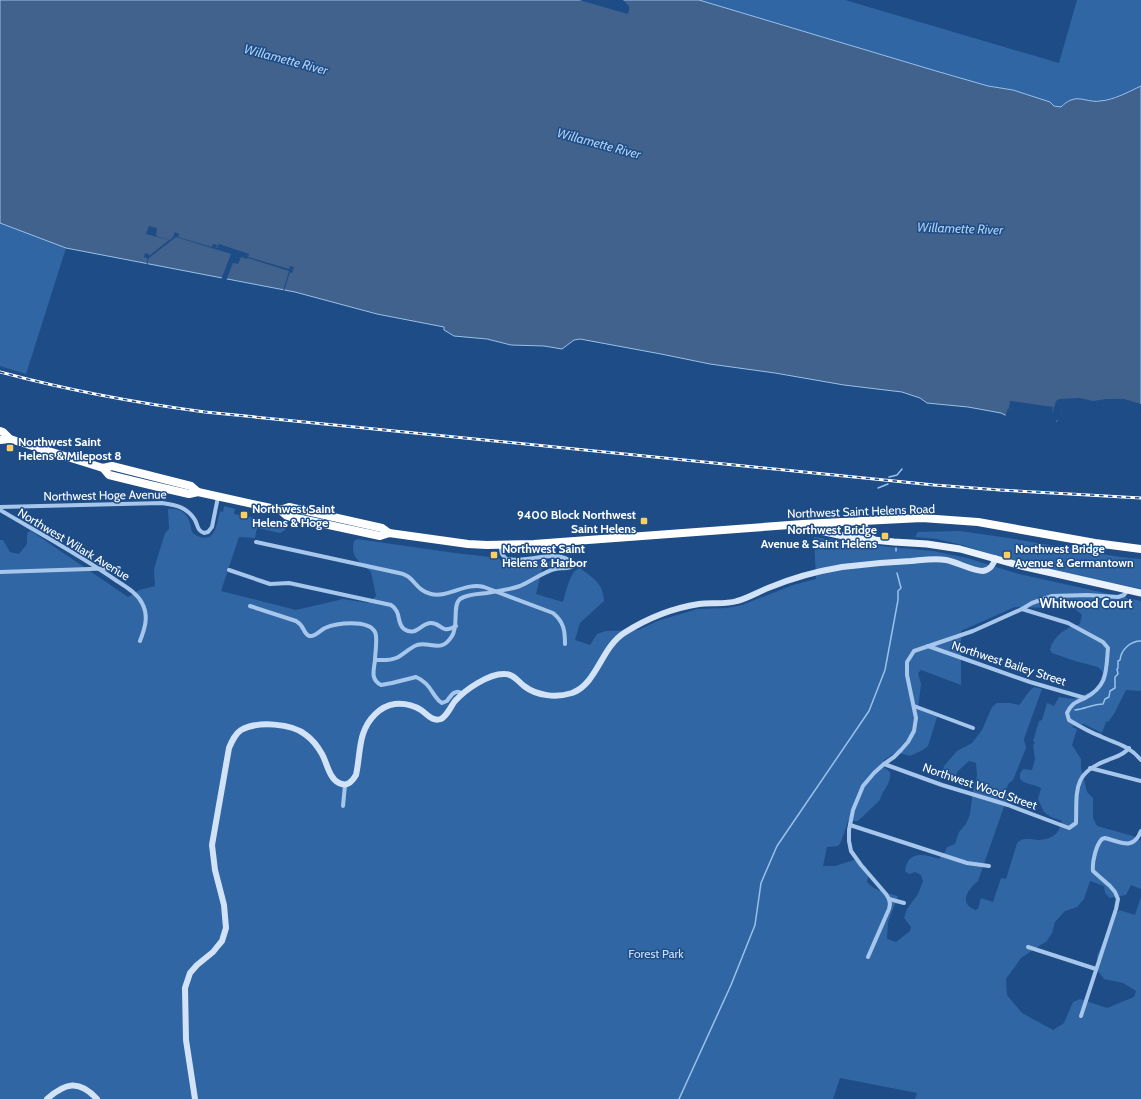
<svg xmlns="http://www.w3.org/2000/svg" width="1141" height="1099" font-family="Cabin,sans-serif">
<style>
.green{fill:#3166a4;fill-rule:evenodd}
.water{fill:#40628c;stroke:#99c1ec}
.pier{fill:#1d4c86}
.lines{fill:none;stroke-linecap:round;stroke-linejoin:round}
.stream{stroke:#99c1ec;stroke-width:1.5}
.street{stroke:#a6c6eb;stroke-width:4}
.secondary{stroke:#d2e3f8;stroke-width:6}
.primary{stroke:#eaf2fe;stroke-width:7}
.highway{stroke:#fff;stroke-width:8}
.rail-casing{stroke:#fff;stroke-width:3}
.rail{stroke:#1d4c86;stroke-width:1.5;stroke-dasharray:4.5;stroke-linecap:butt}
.poi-dot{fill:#face64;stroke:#1d4c86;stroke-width:1.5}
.labels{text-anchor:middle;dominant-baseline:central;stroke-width:3;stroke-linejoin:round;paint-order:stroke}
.poi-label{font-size:12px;font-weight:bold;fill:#fff;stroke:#1d4c86;text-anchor:start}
.street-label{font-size:12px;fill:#fff;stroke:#1d4c86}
.park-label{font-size:12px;fill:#cbe0f8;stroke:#1d4c86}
.water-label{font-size:13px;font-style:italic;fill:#b1d0f2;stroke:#1d4c86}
.neighbourhood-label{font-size:13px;font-weight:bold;fill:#fff;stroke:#1d4c86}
</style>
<rect width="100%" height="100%" fill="#1d4c86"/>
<g class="green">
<path d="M699,0H845L1059,63L1077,0H1141V86L1117,97L1105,100L1098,102L1071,100L1061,107L1054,106L1013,90L988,86L936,71Z"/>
<path d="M0,223L66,248L26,374L0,366Z"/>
<path d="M224,506L235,509L234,514L285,524L286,527L285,530L280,533L257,528L255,538L239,537L221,591L296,610L343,599L368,603L376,596L371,572C360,562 350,558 354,541L357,539L455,553L499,558C501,561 502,563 506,564C515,567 551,561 563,559L565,560L564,564L551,566L542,569L536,594L563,602C566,592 570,570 580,568C594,579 603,583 604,601L580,623L575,640L590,645L597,634L606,631L638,630L660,620L698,609L727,608L742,605L793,585L816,579L814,537L889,547L933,551L967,558L1019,574L1141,601V690L1140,691L1126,690L1114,714L1109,721L1106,722L1102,733L1084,724L1073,726L1072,727L1077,729L1072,745L1081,759V768L1087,792L1093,798V818L1097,826L1133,836L1141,841V889L1131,885L1126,895L1110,898L1105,893L1104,886L1090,881L1084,899L1077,907L1065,911L1055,922L1052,933L1047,941L1021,958L1006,979L1007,995L1022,1013L1053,1030L1064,1023L1073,1002L1080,999L1107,1008L1134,997L1136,991L1123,983L1104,979L1098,971L1097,956L1116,912H1118L1119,910L1135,915L1141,897V1099H915L917,1093L840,1078L833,1099H0V540H3L10,552L19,554L27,544V535L28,532L31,531L128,597L139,590L155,586L154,569L165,533L169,529L168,509C178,508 187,512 190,523C191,526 191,529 192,532C194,534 197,536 200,537C216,542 217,522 220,511L223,512ZM1054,603L1072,606L1082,615L1080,624C1076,626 1070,626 1067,629C1059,633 1051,642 1050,650L1052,653L1075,661L1098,667L1103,672L1099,684L1092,691L1074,699L1059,697L1054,706L1047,703L1042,720L1039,721L1033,741L1035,742L1033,746L1035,759L1032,770L1023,769L1020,774V779C1027,786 1033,783 1041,788L1038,799L1044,812L1051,817L1062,821C1059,831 1057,836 1046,839C1045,839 1040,840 1039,840C1031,840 1025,836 1017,843L1006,879L1001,878L993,902L981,898L978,909L975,910C958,903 968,889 978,881L1006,801L1007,795L1005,791L1009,783L1013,780L1026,748L1024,739L1042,689L1034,687C1027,692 1024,700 1019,705L1010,703H997L992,707L982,730L972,743L957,751L944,766L942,773L944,777L952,780L954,779L958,771L969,761L976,763L977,776L973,791L970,814L966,824L959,832L955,844L947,847L945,852L939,859C924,854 908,850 905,871L909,874L915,872L921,875L923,881L918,894L907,909L904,918L911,927L910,931L896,942L887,939L888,922L898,896C887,893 874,891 867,882L869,872L865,866L854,860L835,866H823L827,847L838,846L841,842L848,821H858L880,800C882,790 892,784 890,772L881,765L884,760L896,752L910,756L923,750L928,746L937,717L918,709L921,684L918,673L921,670L961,685V631L1015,607L1050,608Z"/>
<path d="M960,531L1009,538L1120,557L1141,559V589L1022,564L962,545L937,539L915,537L918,532Z"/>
</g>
<path class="water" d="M0,0H699L936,71L988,86L1013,90L1050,102L1054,106L1061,107C1064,104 1068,101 1071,100C1080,96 1090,103 1100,101C1114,100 1128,92 1141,86V415L1116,406L1065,405L1062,407L1057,421L1009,417L1001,413L968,407L927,403L920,398L902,392L844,385L775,373L710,364L661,354L580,339L574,340L562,349L544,346L511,345L487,339L454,336L444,330V327L377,314L295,292L66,248L0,223Z"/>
<g class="pier">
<path d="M579,0H623L629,6V10L628,14Z"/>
<path d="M149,226L157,228L156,236L170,240L173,237L175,232L179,234L178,237L212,247L213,244L217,245L216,248H217L219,244L249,254L248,257L289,269L290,266L294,267L292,273L290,272L284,291H283L289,271L248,258L247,259L241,257L238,264L233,263L226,281L221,280L231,254L176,237L149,258L147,266L146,265L148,259L144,257L145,253L149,254V256L169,240L146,234Z"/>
<path d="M1080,398L1093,401L1106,399H1124L1141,404V416L1114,407L1091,408L1079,406H1065L1062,409L1059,419L1051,426L1018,421L1005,417L1008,408L1013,410L1009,408L1010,401L1053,407L1052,415L1056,401L1059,399Z"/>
</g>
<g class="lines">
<g class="stream">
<path d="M889,477L897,475L902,469"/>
<path d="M878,488L888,484"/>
<path d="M896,548V551"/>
<path d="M1075,710C1085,709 1093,704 1103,704L1105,699L1109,697L1110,691L1115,688V677L1118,674L1117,669L1118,668V661L1120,660C1121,650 1130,641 1141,641"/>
<path d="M679,1099L731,985L755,925L761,883L777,846L869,711L885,670L898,600V591L901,588L897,573"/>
</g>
<g class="street">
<path d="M0,507L162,503C176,505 187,507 195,520C198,526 197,530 204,533L208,532L212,527L218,497"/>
<path d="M0,510C39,533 80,555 117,581C126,587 137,593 142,603C149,616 145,628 140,641"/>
<path d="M256,542L399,573C404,574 408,576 411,579C417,585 421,592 431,594C449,598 465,582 484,587L553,613C564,622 565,631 565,644"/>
<path d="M229,570L270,584L289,583L391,605C402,612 396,623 404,629C416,637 420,624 430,623C442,622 440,635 456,626"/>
<path d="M0,572L119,568"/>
<path d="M250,606L296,621C305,626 302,632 309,636C315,637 319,631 325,628C336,623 368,619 375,632C378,638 375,653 375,660"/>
<path d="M1022,609L1068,623L1103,642L1108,648C1106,671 1108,686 1085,698C1075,703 1072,703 1067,713L1069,720C1079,726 1089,732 1100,736C1116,744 1129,745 1141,760"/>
<path d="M928,646L1030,682L1085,698"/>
<path d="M463,694C456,688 451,695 447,701L442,703C437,700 436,697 433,693C429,686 423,680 416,677L392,683L381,685C370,679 374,670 375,660C382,660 389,661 396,658C403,655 409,648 417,645C430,641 441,654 452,636C459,626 452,605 460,599C467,594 478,594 487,593C497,591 509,590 520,586C530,582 545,571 555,569C561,567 568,570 573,566L572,562C556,548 527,564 506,559L502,554L500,545"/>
<path d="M914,706L973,728"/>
<path d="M884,764L942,785L1008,805L1069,828L1076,823C1077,790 1072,773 1108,760C1115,757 1124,755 1129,748"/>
<path d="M1090,768L1141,781"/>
<path d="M343,806L345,785"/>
<path d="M850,825L967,863L989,866"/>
<path d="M889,899L904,903"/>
<path d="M1028,947L1096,969"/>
<path d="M868,957L889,909L890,904L889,899L886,894L861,865L851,851L849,841V830L853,810L863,786L874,773L884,764L894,757L901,750L908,742L914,731L916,718L907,675V662L914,651L973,631L1022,609L1032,603L1052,596L1087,595L1118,597L1124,595L1128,590"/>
<path d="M1081,1016L1116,909L1118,899L1115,892L1110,886L1093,871C1092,862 1096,845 1102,839L1105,838C1121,842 1133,851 1141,831"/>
</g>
<g class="secondary">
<path d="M47,1099C65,1083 79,1079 97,1099"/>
<path d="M195,1099L186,1040L185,988L190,973L197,965L213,952L217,947L222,941L226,928L224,905L215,870L212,845L229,748C232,741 235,734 241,730C257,721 292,723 306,735C313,740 318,747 322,754C327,763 329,778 339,783C347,787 352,782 356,775C359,762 359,746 363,734C368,719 380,706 395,704C405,703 413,705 421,710C427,714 432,722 441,719C447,716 451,706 455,701C465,690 489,673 505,674C513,674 518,681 524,686C537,696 556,698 572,693C597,684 601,648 624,633C646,619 673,608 699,604C711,602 724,605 737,601C748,598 758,592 768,588C792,578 818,571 842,567C865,564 888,562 911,561C923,560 935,558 946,560C957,562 973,571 983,571C990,570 994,564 995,558"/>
</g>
<g class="primary">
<path d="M863,521C865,529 867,535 874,540"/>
<path d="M803,524L820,531L853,538L894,542L927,544L960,549L1021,566L1141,593"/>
</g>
<g class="highway">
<path d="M0,431L3,432L10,439"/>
<path d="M0,440L10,439L103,468L112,466L191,486L198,492"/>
<path d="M103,468L109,475L150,485L189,494L198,492L280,510L287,516L380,536L389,533L468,544L487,545L534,544L803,524L922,518L978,522L1095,543L1141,549"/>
<path d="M280,510L289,507L382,528L389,533"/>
</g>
<defs>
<path id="rail" d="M0,372C67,390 136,403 205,412L934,485L1000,490L1141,498"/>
</defs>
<use href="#rail" class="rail-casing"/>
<use href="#rail" class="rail"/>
</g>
<g class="poi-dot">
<rect x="6" y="444" width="8" height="8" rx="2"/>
<rect x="240" y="511" width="8" height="8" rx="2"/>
<rect x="640" y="517" width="8" height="8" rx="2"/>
<rect x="881" y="532" width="8" height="8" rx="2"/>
<rect x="490" y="551" width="8" height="8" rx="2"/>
<rect x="1003" y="551" width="8" height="8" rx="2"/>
</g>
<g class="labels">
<g class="poi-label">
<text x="18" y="441">Northwest Saint<tspan x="18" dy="14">Helens &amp; Milepost 8</tspan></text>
<text x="252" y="508">Northwest Saint<tspan x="252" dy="14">Helens &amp; Hoge</tspan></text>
<text x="636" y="514" text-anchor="end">9400 Block Northwest<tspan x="636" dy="14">Saint Helens</tspan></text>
<text x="877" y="529" text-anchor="end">Northwest Bridge<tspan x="877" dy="14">Avenue &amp; Saint Helens</tspan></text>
<text x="502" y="548">Northwest Saint<tspan x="502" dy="14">Helens &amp; Harbor</tspan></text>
<text x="1015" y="548">Northwest Bridge<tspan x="1015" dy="14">Avenue &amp; Germantown</tspan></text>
</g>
<g class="street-label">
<text transform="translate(105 495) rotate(-1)">Northwest Hoge Avenue</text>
<text transform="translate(861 511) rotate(-2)">Northwest Saint Helens Road</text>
<text transform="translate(74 544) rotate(31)">Northwest Wilark Avenue</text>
<text transform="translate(1009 663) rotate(18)">Northwest Bailey Street</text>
<text transform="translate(980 786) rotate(19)">Northwest Wood Street</text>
</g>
<g class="park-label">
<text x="656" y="953">Forest Park</text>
</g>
<g class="water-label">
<text transform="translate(286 59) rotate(15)">Willamette River</text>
<text transform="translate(599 143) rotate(15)">Willamette River</text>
<text transform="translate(960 228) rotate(2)">Willamette River</text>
</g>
<g class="neighbourhood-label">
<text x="1086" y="603">Whitwood Court</text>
</g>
</g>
</svg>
